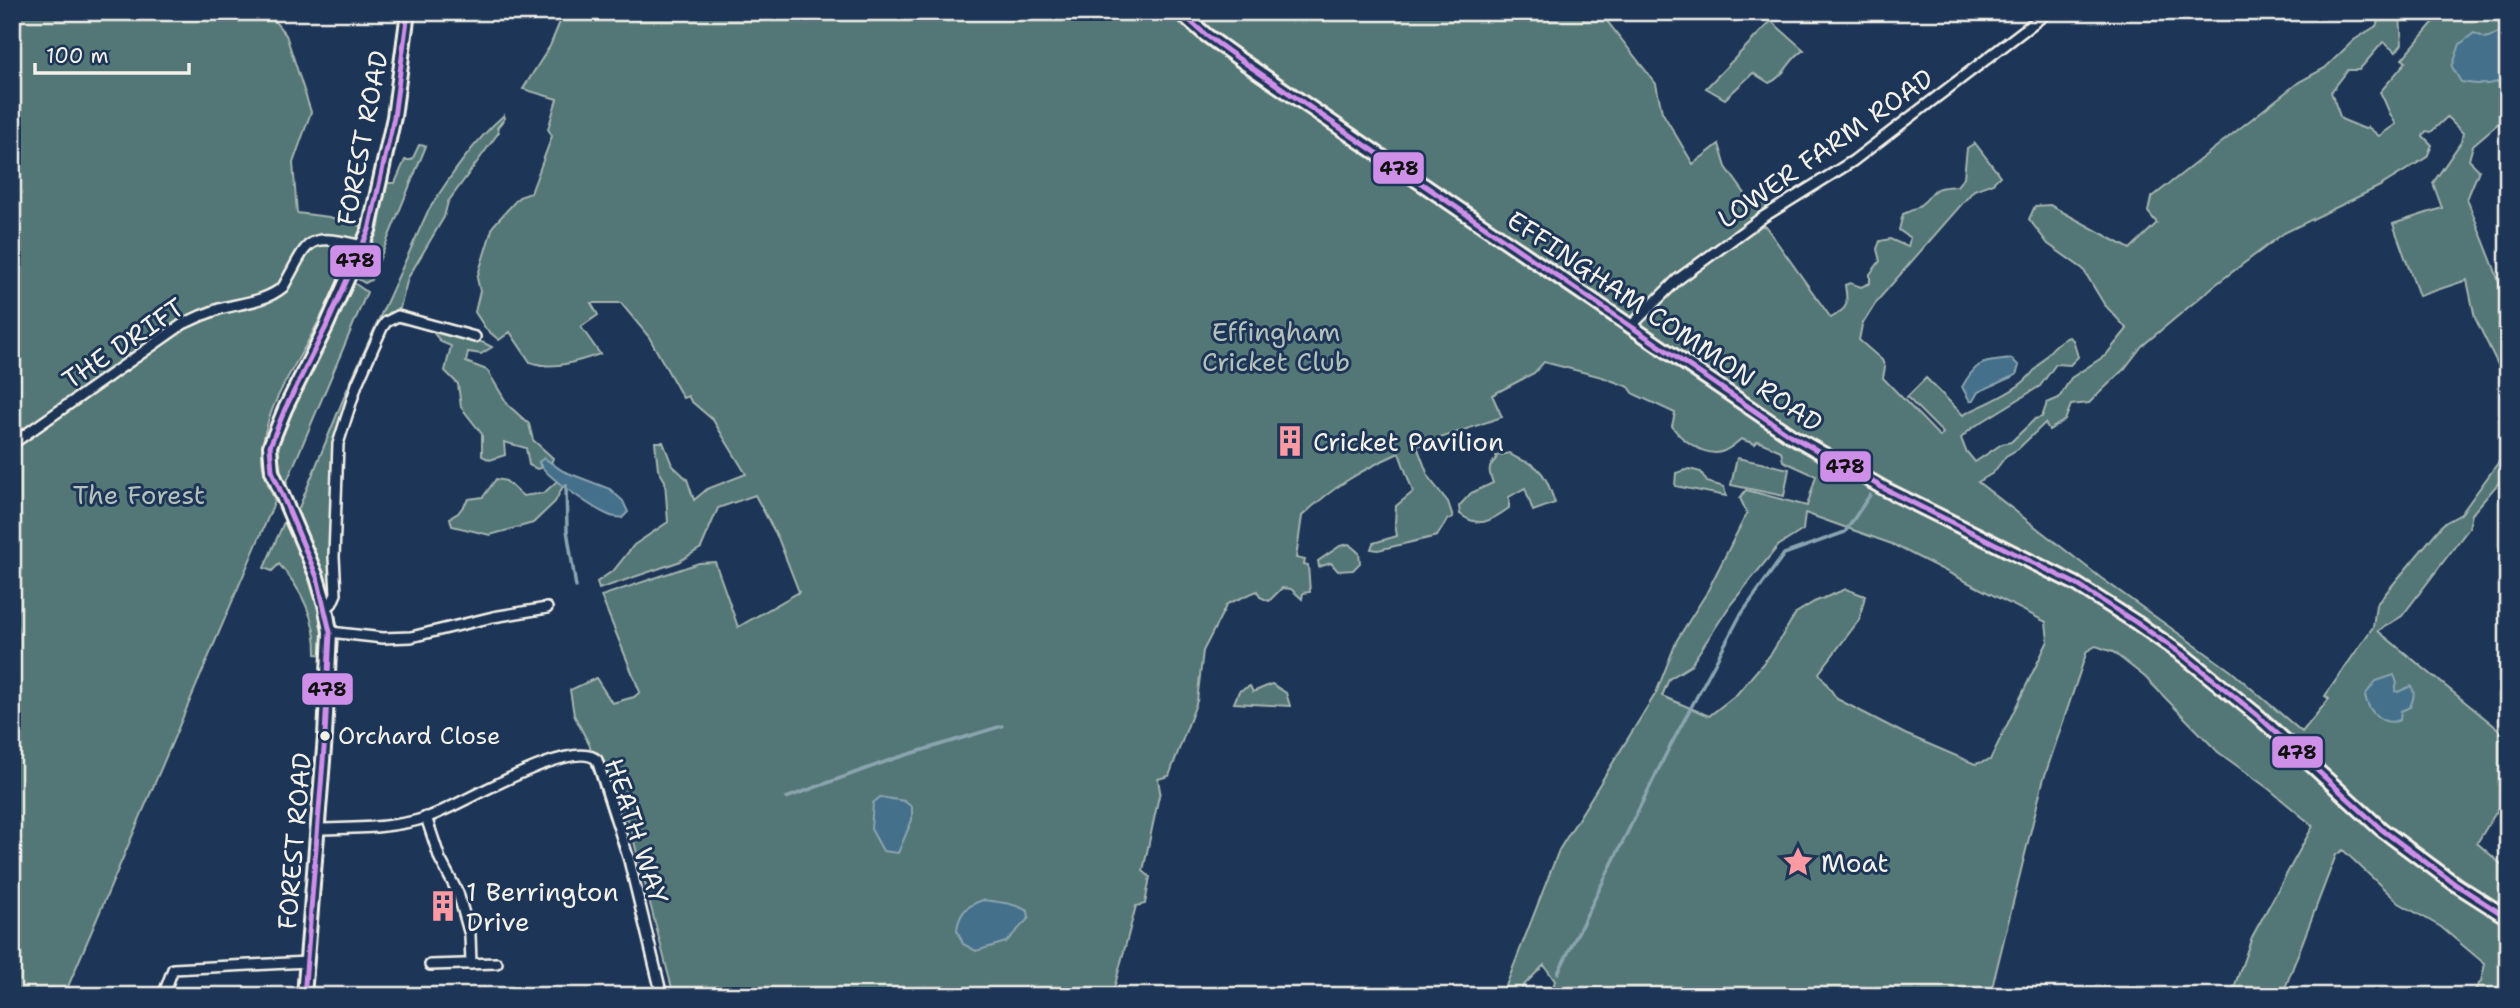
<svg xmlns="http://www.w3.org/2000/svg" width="2520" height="1008" font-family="'Shantell Sans',sans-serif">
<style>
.green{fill:#537676;stroke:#a4b4af;stroke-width:2;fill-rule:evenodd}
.water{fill:#45708b;stroke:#8ba4b0;stroke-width:2}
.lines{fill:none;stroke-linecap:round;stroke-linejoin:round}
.stream{stroke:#8ba4b0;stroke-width:3.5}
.street-casing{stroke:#f4f1e8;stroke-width:14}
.secondary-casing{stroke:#f4f1e8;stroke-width:18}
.street{stroke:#1d3557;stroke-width:9}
.secondary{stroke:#1d3557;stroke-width:12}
.bus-1-casing{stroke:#1d3557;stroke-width:10}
.bus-1{stroke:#ce8fe9;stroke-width:5}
.bus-dot{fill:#f4f1e8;stroke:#1d3557;stroke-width:2.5}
.labels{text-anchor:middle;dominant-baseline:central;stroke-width:6;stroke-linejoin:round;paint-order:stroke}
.bus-label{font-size:24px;fill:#f4f1e8;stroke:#1d3557;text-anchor:start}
.street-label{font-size:26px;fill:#f4f1e8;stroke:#1d3557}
.park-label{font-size:26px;fill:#b4c0ba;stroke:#1d3557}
.poi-label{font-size:26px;fill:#f4f1e8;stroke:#1d3557;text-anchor:start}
.line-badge{stroke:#1d3557;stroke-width:2.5}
.pale-badge-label{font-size:19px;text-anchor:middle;font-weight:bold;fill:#111}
</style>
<rect width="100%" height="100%" fill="#1d3557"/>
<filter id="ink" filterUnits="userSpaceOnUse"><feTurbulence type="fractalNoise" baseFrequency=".0143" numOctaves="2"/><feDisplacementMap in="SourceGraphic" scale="14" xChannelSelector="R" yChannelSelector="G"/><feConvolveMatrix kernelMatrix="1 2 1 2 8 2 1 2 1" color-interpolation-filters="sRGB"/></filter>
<g filter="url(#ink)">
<g class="green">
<path d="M12,12H267L286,35L311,112L293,163L297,213L329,217L362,226C347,260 333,295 315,328C295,368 263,409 262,455C262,472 269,487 275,501L64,996H12Z"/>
<path d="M564,12H1600L1656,84L1662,112L1693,164L1719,144L1726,167L1751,202L1766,197L1770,206L1751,221L1766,227L1831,318C1849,307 1848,305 1845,285L1850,283L1861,287L1870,283V274L1880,261L1877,249L1880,241L1890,239L1908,247L1910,238L1899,230L1903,214C1908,212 1915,209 1919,206C1939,191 1925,188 1957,186L1964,177L1967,148L1975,143L2000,176L1993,183L1974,190L1877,301L1862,325L1859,340L1882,360L1885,367L1883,378L1940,437L1943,433L1907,397L1926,378L1963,415C1982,405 2005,397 2022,383C2039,370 2049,344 2069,337L2073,340L2078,357L2070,365L2056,364L2040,386L1972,428L1961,438L1966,451L1975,462L2002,444L2011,442L2035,419L2042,417L2047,403L2059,398L2071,378L2106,355L2127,329L2104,304L2083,269L2048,244L2029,219L2035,206L2050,205L2130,249L2157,223L2148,212L2151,198L2299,82L2325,68L2354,40L2376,26L2382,12H2398L2400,16L2402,44L2396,52L2383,42L2359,70H2348L2331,92L2341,119L2365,129L2368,127L2379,136L2396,124C2388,113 2387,104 2380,92L2406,62L2402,59L2442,12H2497L2502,27L2499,34L2486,38L2499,82L2508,76V115L2473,145L2469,160L2479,170L2467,199L2495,270L2508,311V385L2475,318L2467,280L2419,296L2393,224L2442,208L2433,183L2461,142L2463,133L2447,117L2431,132L2426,131L2423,136L2432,145L2427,157L2380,186L2284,233L2215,285L2142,346L2125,368L2089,403L2071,405L2065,420L2049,430L2045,423L2018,449L2006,456L1993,473L1978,482L2101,578L2231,671L2302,732L2329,699L2325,696L2373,627L2376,605L2443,524L2461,514L2508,449V472L2472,514L2469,528L2402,616L2378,631L2508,737V793L2477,843L2508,870V996H2471L2481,981L2485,964L2441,927L2399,903L2343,850L2336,855L2282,996H2231L2252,937L2313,826L2269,789L2218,752L2145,677L2113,652L2096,646L2087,651L2043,781L1990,996H1550L1555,981L1544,965L1523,986L1520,996H1502L1559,850L1656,693L1677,640L1706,594L1747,513L1740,498L1746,490L1807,506L1816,476L1783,461L1781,451L1758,441L1755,444L1741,439C1735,444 1729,450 1721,452C1705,457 1680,439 1672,426L1675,413L1634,394L1629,387L1602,377L1544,362L1534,373L1492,395L1502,417L1417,446L1429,478L1448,502L1453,517L1447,520L1437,536L1378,550L1371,549L1373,543L1397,536L1395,523L1396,506L1413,492L1399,453C1361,470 1333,487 1302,516L1296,558L1305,560L1304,564L1308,565L1310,592L1303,593L1302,599L1291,589L1282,588L1269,601L1260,597L1257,591L1227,604L1203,651L1197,701L1169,776L1158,779L1160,791L1143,871L1150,877L1145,904L1136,906L1112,996H674L631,830L627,819L609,818L592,765L590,746L574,715L570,690L596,678L612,703L634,697L640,692L601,596L699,563L715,562L738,627L799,592L778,538L755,495L718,508L701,548L678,562L599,589L597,582L614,570L634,545L668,522L665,481L658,469L655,442H663L672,465L687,479L694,500L707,489L746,474L713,420L691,401L688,396L683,398L649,337L621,303H591L598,315L581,327L600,354C577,361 554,371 530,362L510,332L499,340L486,329L475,312L480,291L477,278L493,226L519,197L531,193L552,136L548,129L557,99L523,89L550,46ZM1805,513L1892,544L2046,622L2048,641L1990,760L1975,764L1905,734L1837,699L1819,673L1859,620L1865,596L1846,589L1814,602L1796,613L1771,654L1737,694L1709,716L1662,696L1669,679L1690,666L1731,604L1778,546L1803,530Z"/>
<path d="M1771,21L1804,50C1789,58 1786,76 1769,83L1753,73L1725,99L1706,88Z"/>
<path d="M504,115L505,118L497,128L499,132L448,202L444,217L408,278L400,308L389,313L377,332L337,435L332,484L330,594L327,597L307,535L296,515L349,385L428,211C449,178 474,141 504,115Z"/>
<path d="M419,145L426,146L371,280L365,283L358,279L379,227L385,183H395L405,160H412Z"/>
<path d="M354,283L367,292L285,486C279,469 277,451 279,432Z"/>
<path d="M432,327L484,343L492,347L481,354L468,352L466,362L487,370L508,405L529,424L533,440L553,458L551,463L544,459L539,462L541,468L537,469L529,465L526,448L504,442L505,455L490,460L482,456V434L461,407L458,384L445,371L451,346L441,342L432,331Z"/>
<path d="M1509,453C1516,459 1523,460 1531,464C1546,472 1550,489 1555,503L1533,511L1525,488L1509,497V508C1491,521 1479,529 1460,514L1459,506L1471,493L1493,483C1489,472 1487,468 1496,459V456Z"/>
<path d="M1737,458L1789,469L1784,496L1731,485Z"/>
<path d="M1689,469L1701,472L1707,482L1724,487L1726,496L1675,486L1676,473Z"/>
<path d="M496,479L506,481L523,496L544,493L557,481L563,486L555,502L533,523L490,535L452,526L450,518L458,513L469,499L483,497Z"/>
<path d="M284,522C306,566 322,606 325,655L316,654C317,621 301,588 279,564L272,571L264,568Z"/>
<path d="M1349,544L1359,553L1360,563L1353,570L1338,571L1331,563L1319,567L1318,561L1340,546Z"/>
<path d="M1272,684L1286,693L1290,706L1234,703L1239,691L1250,686L1253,692Z"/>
</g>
<g class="water">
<path d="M2497,12H2508V76C2492,87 2480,85 2461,82L2452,67L2460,44L2474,33L2486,38L2499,33L2502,27Z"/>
<path d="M2012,359L2019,366L2016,375L1978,392L1973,401H1970L1962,387C1978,359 1982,363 2012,359Z"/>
<path d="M544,458L563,471L610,489L623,501L628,512L622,518C619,517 613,517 611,516C597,511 543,475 539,462Z"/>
<path d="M2394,675L2397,683L2395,691L2398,692L2411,686C2416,693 2413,700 2410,707L2401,711L2400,720C2383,727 2368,712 2365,695L2376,681Z"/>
<path d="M880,797L904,801L912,807V820L898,853L883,851L871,829L873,803Z"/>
<path d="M983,900C1000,902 1013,903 1028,911L1029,918L1006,942L976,951L963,944L957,930C959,913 967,905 983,900Z"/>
</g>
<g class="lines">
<g class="stream">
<path d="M566,485L567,530L576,587"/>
<path d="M786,798L893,759L1002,726"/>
<path d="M1558,973L1666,754L1740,616L1784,554L1845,532L1870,495"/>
</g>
<defs>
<g id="street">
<path d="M1632,325L1677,280L1763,217L1853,161L2048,12"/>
<path d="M12,444L183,324C195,318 207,313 219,309C241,303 265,302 283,287C310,240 304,232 363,246"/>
<path d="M326,608L332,603L336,594L334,557L338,444L357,384L382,328L386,322L398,316L475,337"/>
<path d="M330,632L383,638L411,637L493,617L547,608"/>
<path d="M426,817L440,859L458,893L470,935L471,964"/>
<path d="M316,829C353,828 393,829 428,817C458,807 573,736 597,760L629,860L662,996"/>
<path d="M430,965L497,963"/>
<path d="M163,996L173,969L307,962"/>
</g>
<g id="secondary">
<path d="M1180,12L1206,35L1242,61L1790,435L1885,489L2076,584L2137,623L2183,655L2257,715L2381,829L2455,884L2508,918"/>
<path d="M304,996L325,736L330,632L326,608L317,577L272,471L270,446L285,409L326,327L369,230L394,117L408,12"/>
</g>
</defs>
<use href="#street" class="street-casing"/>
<use href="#secondary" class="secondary-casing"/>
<use href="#street" class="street"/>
<use href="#secondary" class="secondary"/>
<defs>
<g id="bus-1">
<path d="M1180,12L1206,35L1242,61L1790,435L1885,489L2076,584L2137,623L2183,655L2257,715L2381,829L2455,884L2508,918"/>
<path d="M304,996L325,736L330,632L317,577L272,471L270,446L285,409L326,327L369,230L394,117L408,12"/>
</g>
</defs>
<use href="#bus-1" class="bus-1-casing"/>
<use href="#bus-1" class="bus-1"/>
</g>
</g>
<defs>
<symbol id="building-bare" viewBox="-9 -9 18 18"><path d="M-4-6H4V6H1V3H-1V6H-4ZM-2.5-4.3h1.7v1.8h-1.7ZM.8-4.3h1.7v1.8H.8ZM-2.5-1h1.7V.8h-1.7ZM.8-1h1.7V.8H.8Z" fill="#ff9aa2" stroke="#1d3557" stroke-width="2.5" paint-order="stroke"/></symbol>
<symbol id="sight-bare" viewBox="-9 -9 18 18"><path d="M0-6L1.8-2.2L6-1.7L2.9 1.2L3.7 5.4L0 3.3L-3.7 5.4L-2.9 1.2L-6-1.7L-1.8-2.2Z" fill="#ff9aa2" stroke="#1d3557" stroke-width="2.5" paint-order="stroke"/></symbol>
</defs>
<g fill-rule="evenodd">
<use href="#building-bare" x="1268" y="419" width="44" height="44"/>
<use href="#sight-bare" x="1776" y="840" width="44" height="44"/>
<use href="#building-bare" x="421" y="884" width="44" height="44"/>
</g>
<circle class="bus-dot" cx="325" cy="736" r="6"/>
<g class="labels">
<g class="bus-label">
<text x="338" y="736">Orchard Close</text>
</g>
<g class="street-label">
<text transform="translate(362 138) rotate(-79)">FOREST ROAD</text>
<text transform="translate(1825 148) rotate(-35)">LOWER FARM ROAD</text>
<text transform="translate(1665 321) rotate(34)">EFFINGHAM COMMON ROAD</text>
<text transform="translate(123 343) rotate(-34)">THE DRIFT</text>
<text transform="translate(637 831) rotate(72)">HEATH WAY</text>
<text transform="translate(294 841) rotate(-85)">FOREST ROAD</text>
</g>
<g class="park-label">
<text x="1276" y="331">Effingham<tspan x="1276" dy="30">Cricket Club</tspan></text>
<text x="139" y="494">The Forest</text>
</g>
<g class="poi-label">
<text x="1313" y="441">Cricket Pavilion</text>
<text x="1821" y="862">Moat</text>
<text x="466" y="891">1 Berrington<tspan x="466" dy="30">Drive</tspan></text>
</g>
</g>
<g class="line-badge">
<rect x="1372" y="151" width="53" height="34" rx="7" fill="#ce8fe9"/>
<rect x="329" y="244" width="53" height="34" rx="7" fill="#ce8fe9"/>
<rect x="1819" y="450" width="53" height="33" rx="7" fill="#ce8fe9"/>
<rect x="301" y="672" width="53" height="34" rx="7" fill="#ce8fe9"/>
<rect x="2271" y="735" width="53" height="34" rx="7" fill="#ce8fe9"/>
</g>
<g class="pale-badge-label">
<text x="1399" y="175">478</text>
<text x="355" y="267">478</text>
<text x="1845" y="473">478</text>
<text x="327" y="696">478</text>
<text x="2297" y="759">478</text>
</g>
<rect width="2520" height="1008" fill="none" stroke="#1d3557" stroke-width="42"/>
<rect x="21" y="21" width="2478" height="966" fill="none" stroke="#f4f1e8" stroke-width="2.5" filter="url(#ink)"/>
<path d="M35 63v10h154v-10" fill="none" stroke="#f4f1e8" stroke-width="3.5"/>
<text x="46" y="63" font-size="21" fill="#f4f1e8" stroke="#1d3557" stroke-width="5" paint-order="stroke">100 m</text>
</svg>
